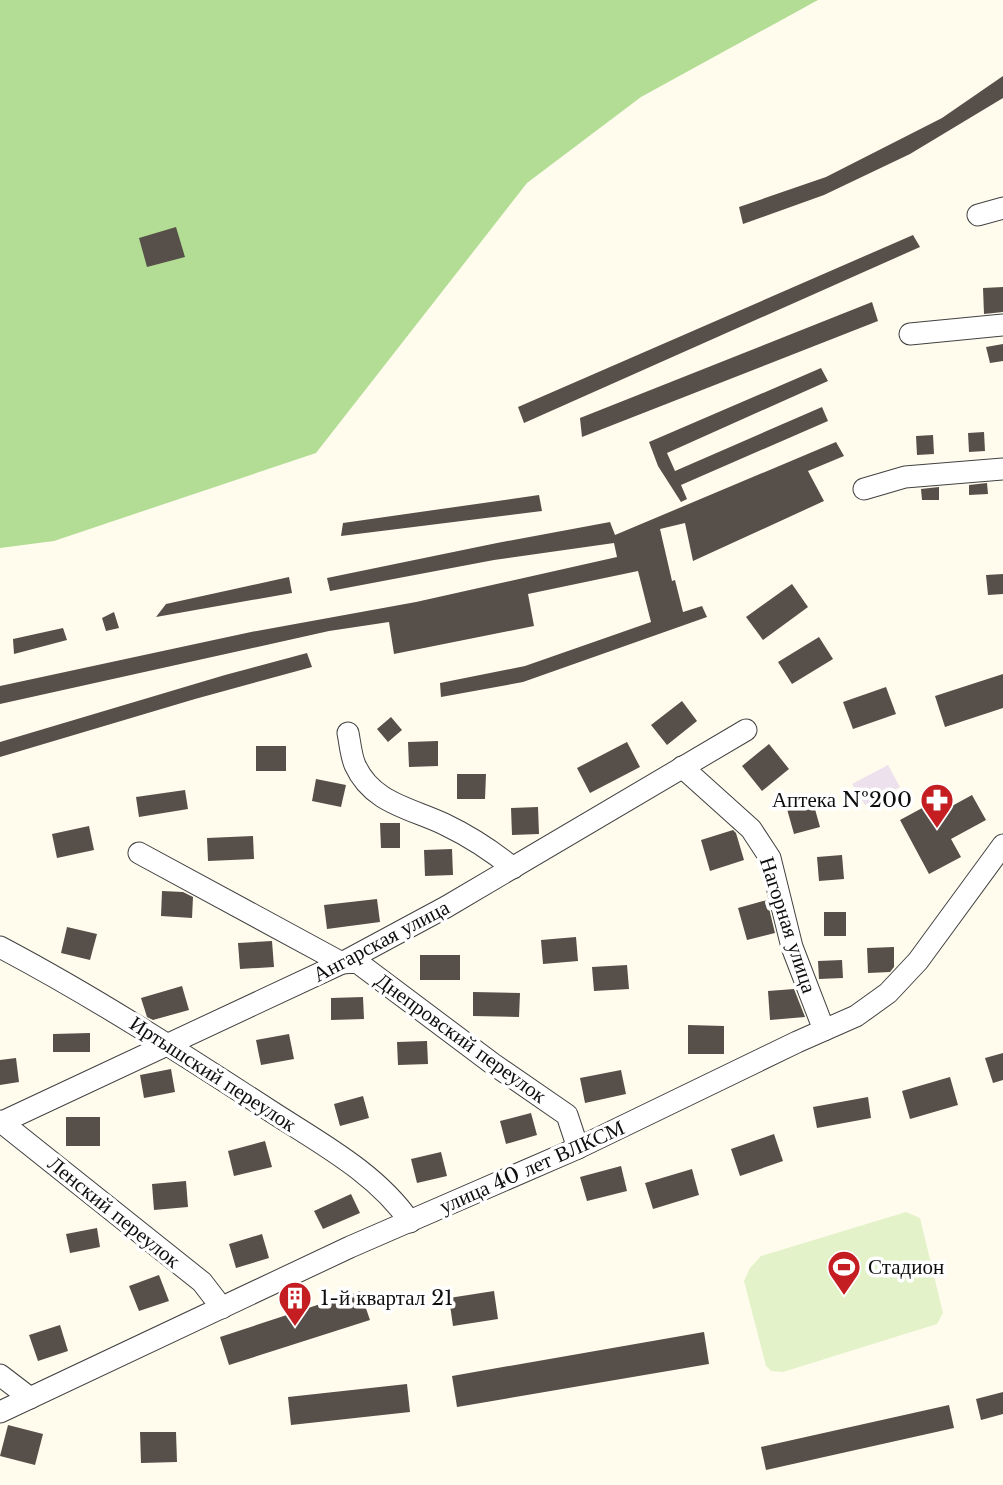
<svg xmlns="http://www.w3.org/2000/svg" width="1003" height="1485" font-family="'Libre Baskerville',serif">
<style>
.industrial{fill:#ece1ed}
.forest{fill:#b3dd94}
.pitch{fill:#e3f2c8}
.building{fill:#574f49}
.lines{fill:none;stroke-linecap:round;stroke-linejoin:round}
.minor-casing{stroke:#414141;stroke-width:23}
.minor{stroke:#fff;stroke-width:21}
.labels{text-anchor:middle;dominant-baseline:central;stroke-width:7;stroke-linejoin:round;paint-order:stroke}
.poi-label{font-size:21px;fill:#0e0e0e;stroke:#fff;text-anchor:start}
.street-label{font-size:21px;fill:#0e0e0e;stroke:#fff}
</style>
<rect width="100%" height="100%" fill="#fffcee"/>
<path class="industrial" d="M888,765L900,787L865,805L852,784Z"/>
<path class="forest" d="M0,0H818L641,97L527,183L316,453L54,541L0,548Z"/>
<path class="pitch" d="M906,1212L920,1218L943,1313L937,1324L783,1372L771,1371L766,1366L744,1281L750,1268L761,1256Z"/>
<g class="building">
<path d="M1003,76V98L910,154L824,195L743,224L739,207L826,177L942,118Z"/>
<path d="M176,227L185,257L147,267L139,238Z"/>
<path d="M913,235L920,247L524,423L518,407Z"/>
<path d="M1003,287V312L984,314L983,288Z"/>
<path d="M872,302L878,321L582,437L580,418Z"/>
<path d="M1003,344V361L990,363L986,347Z"/>
<path d="M821,368L828,381L667,453L675,471L822,407L828,421L681,485L687,499L681,502L658,466L649,442Z"/>
<path d="M984,432L985,451L969,452L968,433Z"/>
<path d="M933,435L934,454L917,455L916,436Z"/>
<path d="M836,442L844,456L808,471L824,501L693,561L685,523L660,529L672,581L675,580L683,612L702,606L707,617L523,682L441,697L440,683L525,666L651,622L638,571L528,594L534,626L394,654L389,622L329,631L0,704V686L251,632L416,602L617,557L614,543L494,560L330,591L327,578L497,543L610,522L615,535Z"/>
<path d="M987,483L988,494L969,495V485Z"/>
<path d="M939,487V500H922L921,489Z"/>
<path d="M539,495L542,511L341,536L343,523Z"/>
<path d="M1003,574V594L988,595L986,575Z"/>
<path d="M289,577L292,593L156,617L166,604Z"/>
<path d="M792,584L808,607L763,640L746,617Z"/>
<path d="M114,612L119,628L106,631L102,618Z"/>
<path d="M63,628L67,640L14,654L13,639Z"/>
<path d="M819,637L833,659L792,684L778,662Z"/>
<path d="M307,653L312,667L195,699L0,757V742L225,675Z"/>
<path d="M1003,674V708L945,727L935,696Z"/>
<path d="M886,687L896,714L853,729L843,702Z"/>
<path d="M682,701L697,721L667,745L651,725Z"/>
<path d="M391,717L402,730L388,742L377,729Z"/>
<path d="M438,741V766L409,767L408,742Z"/>
<path d="M627,742L640,767L590,793L577,768Z"/>
<path d="M769,744L789,769L762,791L742,766Z"/>
<rect x="256" y="746" width="30" height="25"/>
<path d="M457,774H486L485,799H457Z"/>
<path d="M316,779L346,785L341,807L312,801Z"/>
<path d="M185,790L188,809L139,817L136,797Z"/>
<path d="M972,795L986,820L951,839L961,857L929,874L900,820L924,807L930,818Z"/>
<path d="M813,802L820,827L794,834L787,809Z"/>
<path d="M538,807L539,834L512,835L511,808Z"/>
<path d="M380,823H400V848H381Z"/>
<path d="M89,826L94,850L57,858L52,834Z"/>
<path d="M733,830L736,833L744,860L710,871L701,840Z"/>
<path d="M253,836L254,859L208,861L207,838Z"/>
<path d="M452,849L453,875L425,876L424,850Z"/>
<path d="M842,855L844,879L819,881L817,857Z"/>
<path d="M162,891L183,892L193,897L192,918L161,916Z"/>
<path d="M377,899L380,922L327,929L324,905Z"/>
<path d="M767,900L775,933L747,940L738,908Z"/>
<rect x="824" y="912" width="22" height="24"/>
<path d="M67,927L97,934L90,960L61,953Z"/>
<path d="M576,937L578,961L543,964L541,940Z"/>
<path d="M272,941L274,967L240,969L238,943Z"/>
<path d="M894,947V967L890,972L868,973L867,948Z"/>
<rect x="420" y="955" width="40" height="25"/>
<path d="M842,960L843,978L819,979L818,961Z"/>
<path d="M627,965L629,989L594,991L592,967Z"/>
<path d="M182,986L189,1010L153,1020L147,1017L141,998Z"/>
<path d="M794,989L805,1017L770,1020L768,991Z"/>
<path d="M473,992L520,993L519,1017L473,1016Z"/>
<path d="M363,997L364,1019L331,1020V998Z"/>
<path d="M688,1025L724,1026V1054H688Z"/>
<path d="M90,1033V1052H53V1034Z"/>
<path d="M289,1034L294,1059L261,1065L256,1040Z"/>
<path d="M427,1041L428,1064L398,1065L397,1042Z"/>
<path d="M1003,1053V1080L993,1083L985,1058Z"/>
<path d="M16,1058L19,1082L0,1085V1060Z"/>
<path d="M171,1069L175,1092L144,1098L140,1075Z"/>
<path d="M621,1070L626,1094L585,1103L580,1078Z"/>
<path d="M950,1077L958,1105L910,1119L902,1091Z"/>
<path d="M363,1096L369,1118L340,1126L334,1104Z"/>
<path d="M868,1097L871,1118L817,1128L813,1107Z"/>
<path d="M531,1113L537,1135L506,1144L500,1121Z"/>
<rect x="66" y="1117" width="34" height="29"/>
<path d="M774,1134L783,1161L740,1176L731,1149Z"/>
<path d="M265,1141L272,1167L234,1176L228,1151Z"/>
<path d="M441,1152L447,1176L417,1183L411,1159Z"/>
<path d="M621,1166L627,1191L587,1201L580,1177Z"/>
<path d="M692,1169L699,1195L653,1209L645,1183Z"/>
<path d="M186,1181L188,1207L154,1210L152,1184Z"/>
<path d="M351,1194L360,1213L323,1229L314,1211Z"/>
<path d="M97,1228L100,1247L70,1253L66,1234Z"/>
<path d="M262,1234L269,1258L236,1268L229,1244Z"/>
<path d="M159,1275L169,1301L139,1311L129,1286Z"/>
<path d="M360,1291L370,1320L229,1365L220,1337Z"/>
<path d="M494,1291L498,1319L453,1326L449,1298Z"/>
<path d="M60,1325L68,1351L38,1361L29,1335Z"/>
<path d="M704,1332L709,1364L457,1407L452,1376Z"/>
<path d="M407,1384L410,1412L291,1425L288,1397Z"/>
<path d="M1003,1392V1414L981,1420L976,1399Z"/>
<path d="M949,1405L954,1428L766,1470L761,1447Z"/>
<path d="M8,1425L43,1434L35,1465L0,1456Z"/>
<path d="M140,1432H176L177,1462L141,1463Z"/>
</g>
<g class="lines">
<defs>
<g id="minor">
<path d="M978,215L1003,208"/>
<path d="M910,334L1003,325"/>
<path d="M864,489L905,477L1003,469"/>
<path d="M348,733C350,743 351,756 355,765C372,803 410,808 444,824C469,836 491,850 513,868"/>
<path d="M682,767L751,829L770,858L792,947L824,1030"/>
<path d="M139,853L342,963L357,962L493,1064L567,1115L578,1148"/>
<path d="M0,947C93,996 181,1053 269,1110C318,1142 377,1173 410,1222"/>
<path d="M0,1121L202,1282L222,1308"/>
<path d="M0,1123L342,963L446,907L746,730"/>
<path d="M0,1375L30,1398"/>
<path d="M0,1412L350,1247L578,1148L797,1042L856,1016L888,993L918,961L1003,845"/>
</g>
</defs>
<use href="#minor" class="minor-casing"/>
<use href="#minor" class="minor"/>
</g>
<defs>
<symbol id="pharmacy-pin" viewBox="-11 -11 22 30"><path d="M0 17L-7.5 6A9.5 9.5 0 1 1 7.5 6Z" fill="#c51e22" stroke="#fff"/><path d="M-2-6h4v4h4v4h-4v4h-4v-4h-4v-4h4Z" fill="#fff"/></symbol>
<symbol id="stadium-pin" viewBox="-11 -11 22 30"><path d="M0 17L-7.5 6A9.5 9.5 0 1 1 7.5 6Z" fill="#c51e22" stroke="#fff"/><path d="M0-5a6.5 5 0 1 0 0 10a6.5 5 0 1 0 0-10ZM-3.5-1.8h7v3.6h-7Z" fill="#fff"/></symbol>
<symbol id="building-pin" viewBox="-11 -11 22 30"><path d="M0 17L-7.5 6A9.5 9.5 0 1 1 7.5 6Z" fill="#c51e22" stroke="#fff"/><path d="M-4-6H4V6H1V3H-1V6H-4ZM-2.5-4.3h1.7v1.8h-1.7ZM.8-4.3h1.7v1.8H.8ZM-2.5-1h1.7V.8h-1.7ZM.8-1h1.7V.8H.8Z" fill="#fff"/></symbol>
</defs>
<g fill-rule="evenodd">
<use href="#pharmacy-pin" x="918" y="781" width="38" height="52"/>
<use href="#stadium-pin" x="825" y="1248" width="38" height="52"/>
<use href="#building-pin" x="276" y="1279" width="38" height="52"/>
</g>
<g class="labels">
<g class="poi-label">
<text x="912" y="800" text-anchor="end">Аптека №200</text>
<text x="868" y="1267">Стадион</text>
<text x="320" y="1298">1-й квартал 21</text>
</g>
<g class="street-label">
<text transform="translate(788 925) rotate(72)">Нагорная улица</text>
<text transform="translate(381 941) rotate(-28)">Ангарская улица</text>
<text transform="translate(461 1038) rotate(36)">Днепровский переулок</text>
<text transform="translate(213 1074) rotate(33)">Иртышский переулок</text>
<text transform="translate(532 1167) rotate(-24)">улица 40 лет ВЛКСМ</text>
<text transform="translate(114 1212) rotate(39)">Ленский переулок</text>
</g>
</g>
</svg>
